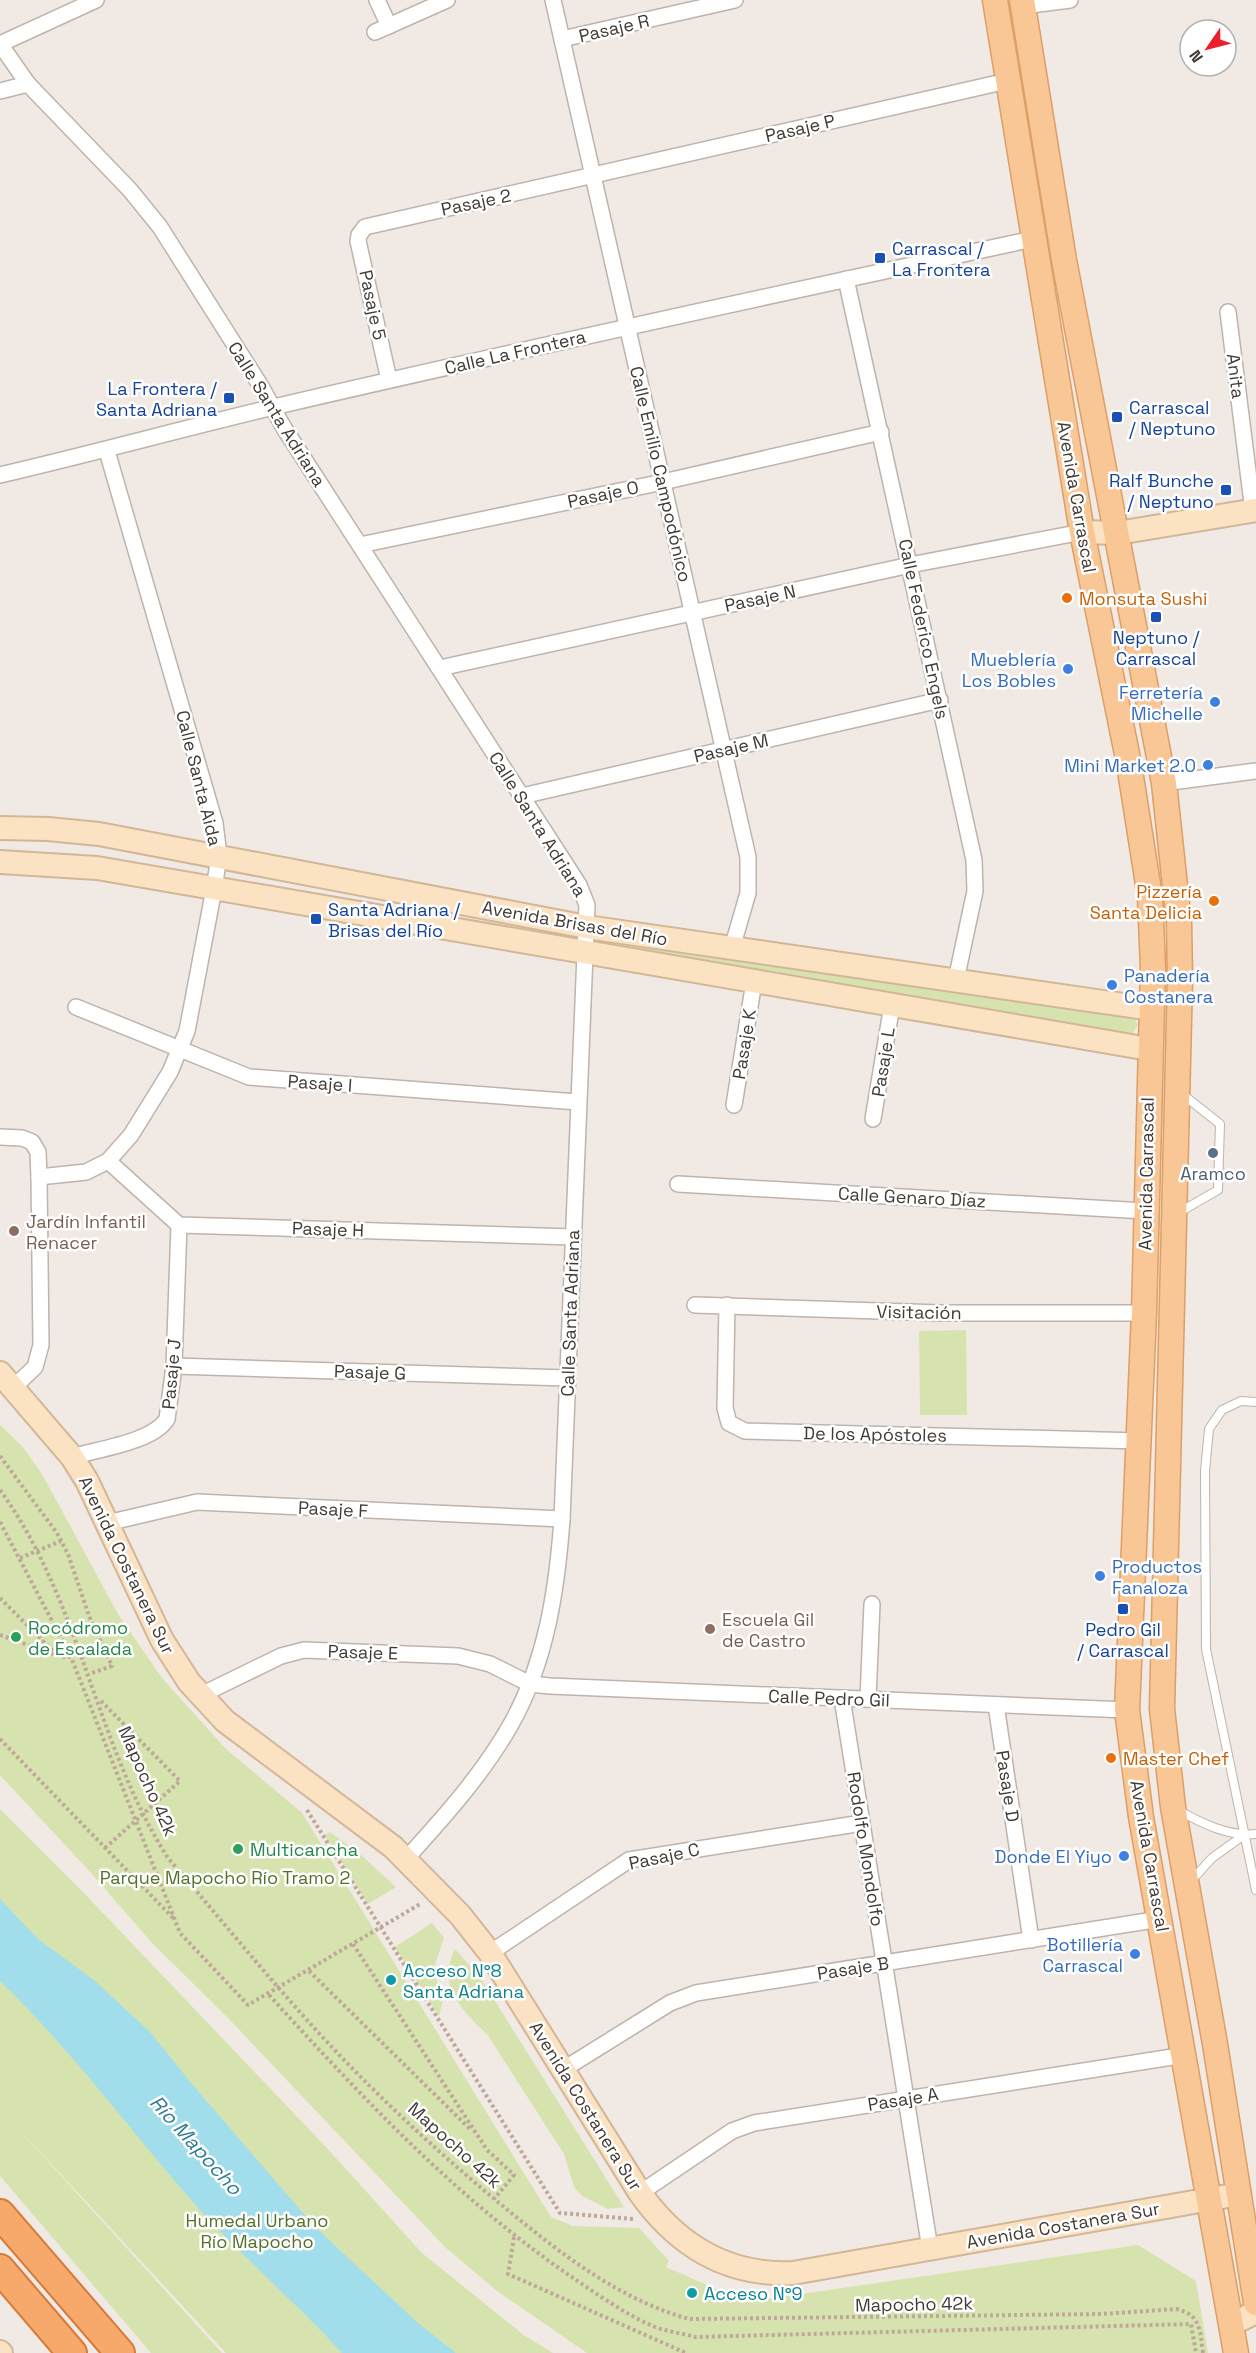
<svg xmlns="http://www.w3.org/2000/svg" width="1256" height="2353" font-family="'Space Grotesk',sans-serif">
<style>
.green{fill:#d7e3ae}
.water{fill:#a2ddeb}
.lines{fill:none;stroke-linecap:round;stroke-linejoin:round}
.lane-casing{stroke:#bfb3aa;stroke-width:10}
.street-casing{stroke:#bfb3aa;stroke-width:18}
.secondary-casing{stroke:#d2b698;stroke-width:26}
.primary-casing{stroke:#dc9f67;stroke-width:27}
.highway-casing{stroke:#d47a3b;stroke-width:32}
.path{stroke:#bda899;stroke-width:4;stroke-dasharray:3 3;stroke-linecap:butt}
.lane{stroke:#fff;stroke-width:8}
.street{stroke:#fff;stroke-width:15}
.secondary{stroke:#fbe2c3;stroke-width:22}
.primary{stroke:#f8c795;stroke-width:24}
.highway{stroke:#f6a96a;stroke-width:28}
.transit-dot{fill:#1a4fb4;stroke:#fff;stroke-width:2}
.food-dot{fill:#e8710a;stroke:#fff;stroke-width:2}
.shop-dot{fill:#3f7fe0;stroke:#fff;stroke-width:2}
.service-dot{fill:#5c6f8a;stroke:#fff;stroke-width:2}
.education-dot{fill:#8d6e63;stroke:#fff;stroke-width:2}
.leisure-dot{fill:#2e9e5b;stroke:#fff;stroke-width:2}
.culture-dot{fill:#0f9aa8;stroke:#fff;stroke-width:2}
.labels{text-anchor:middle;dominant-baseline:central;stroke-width:5;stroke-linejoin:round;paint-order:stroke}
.street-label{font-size:18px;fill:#423a34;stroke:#fff}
.transit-label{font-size:18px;fill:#164399;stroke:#fff;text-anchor:start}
.food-label{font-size:18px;fill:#c56008;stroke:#fff;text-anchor:start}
.shop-label{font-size:18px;fill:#366cbe;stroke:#fff;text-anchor:end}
.service-label{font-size:18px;fill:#4e5e75;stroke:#fff}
.education-label{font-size:18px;fill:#785e54;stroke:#fff;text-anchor:start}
.leisure-label{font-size:18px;fill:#27864d;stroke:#fff;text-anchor:start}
.park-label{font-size:18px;fill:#54702b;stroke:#fff}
.culture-label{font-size:18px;fill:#0d838f;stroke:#fff;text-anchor:start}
.water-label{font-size:20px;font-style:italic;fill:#2f7d91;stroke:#fff}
</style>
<rect width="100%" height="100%" fill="#f1eae4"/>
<g class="green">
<path d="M607,939L1135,1019L1138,1025L1132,1034L605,948Z"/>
<path d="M966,1330L967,1415H920L919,1331Z"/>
<path d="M0,1425L22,1446L42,1474L118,1614L162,1678L225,1748L302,1813L551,2217L573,2226L639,2228L669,2261L666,2267L746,2302L1138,2245L1196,2281L1208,2353H587L497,2291L445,2247L229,2019L152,1943L93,1875L0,1775Z"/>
<path d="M0,1809L83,1892L326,2147L422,2253L525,2336L553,2353H226L5,2114L222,2353H151L0,2176Z"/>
<path d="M330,1832L361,1855L396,1887L368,1904L325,1835Z"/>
<path d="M432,1923L444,1938L433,1970L443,2000L439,2016L395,1947Z"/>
<path d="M455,1949L480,1977L624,2207L608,2209L582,2196L574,2187L564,2154L487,2034C462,2011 436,1984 455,1949Z"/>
</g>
<path class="water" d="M0,1899L39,1940L94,1980L150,2032L192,2084L315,2227L418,2323L456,2353H342C297,2304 246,2260 201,2211C133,2135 74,2052 0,1981Z"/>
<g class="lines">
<defs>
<g id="lane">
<path d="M1178,1213L1218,1190L1220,1124L1182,1094"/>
<path d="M1256,1402L1241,1401L1222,1410L1209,1429L1205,1471L1206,1649L1256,1890"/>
<path d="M1178,1810C1201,1823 1229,1837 1256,1834"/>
<path d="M1191,1881L1212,1858L1244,1835"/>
</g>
<g id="street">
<path d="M377,0L389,26"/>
<path d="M553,0L748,857V893L732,948"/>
<path d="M1023,6L1070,0"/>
<path d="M375,32L447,0"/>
<path d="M562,39L735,0"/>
<path d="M0,44L28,84L130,190L160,227L262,388L284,428L579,885L587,905L562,1519C557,1590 546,1663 510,1726C482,1775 444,1817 406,1859"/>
<path d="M0,44L96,0"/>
<path d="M0,91L28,84"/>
<path d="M846,279L974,860L975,891L956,980"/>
<path d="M1228,312L1253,511"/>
<path d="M389,380L358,241L359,235L365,227L1007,81"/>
<path d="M0,475C99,452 196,425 295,402C540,345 787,292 1033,239"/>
<path d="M360,545L663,482L881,432"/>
<path d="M440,668L910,565L1082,532"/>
<path d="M1164,783L1256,771"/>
<path d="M522,796L940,700"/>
<path d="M76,1007L249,1077L578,1102"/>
<path d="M734,1105L754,982"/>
<path d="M873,1119L892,1005"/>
<path d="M0,1137L22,1138L32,1142L38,1152L39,1177L41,1345L35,1367L14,1387"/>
<path d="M108,1161L179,1225L573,1237"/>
<path d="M39,1177L86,1172L108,1161L131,1135L170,1072L187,1031L214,889L219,856L215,823L107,451"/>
<path d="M678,1184L1145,1211"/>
<path d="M695,1305L941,1313H1144"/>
<path d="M727,1305L725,1408L729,1423L745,1431L1140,1441"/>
<path d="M174,1366L567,1378"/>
<path d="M72,1457C98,1449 153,1442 167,1419L174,1366L179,1225"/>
<path d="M107,1523L197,1502L562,1519"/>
<path d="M201,1695L281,1656L304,1650L458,1656L490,1664L530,1684L550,1686L1127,1710"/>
<path d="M842,1698L930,2249"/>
<path d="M868,1699L872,1604"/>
<path d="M996,1705L1031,1940"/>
<path d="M490,1953L629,1860L862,1823"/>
<path d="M564,2069L670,2003L696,1993L1160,1919"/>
<path d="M640,2193L732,2131L754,2123L1185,2055"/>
</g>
<g id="secondary">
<path d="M1082,532L1118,533L1256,510"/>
<path d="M0,828L48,829L99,834L587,927L1152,1009"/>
<path d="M0,862L97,868L1149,1049"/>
<path d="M0,1373L72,1457L87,1481L162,1640L189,1682L225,1721L393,1847L460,1915L490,1953L640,2193C677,2245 727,2276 793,2273L1239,2194"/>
<path d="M1232,2324L1256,2312"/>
<path d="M0,2352L1,2353"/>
</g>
<g id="primary">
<path d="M995,0L1082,532L1129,764L1150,897L1153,968L1144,1313L1127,1710L1141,1817L1236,2353"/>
<path d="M1022,0L1064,260L1164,783L1179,923L1180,979L1162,1709L1173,1807L1215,2044L1256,2303"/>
</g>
<g id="highway">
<path d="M0,2214L120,2353"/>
<path d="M0,2269L72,2353"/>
</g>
</defs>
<use href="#lane" class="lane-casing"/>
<use href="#street" class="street-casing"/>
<use href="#secondary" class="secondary-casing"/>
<use href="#primary" class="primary-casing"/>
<use href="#highway" class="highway-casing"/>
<g class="path">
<path d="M0,1456L57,1533L68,1554L89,1616L112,1666L89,1674"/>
<path d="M0,1490C81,1601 95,1744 168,1858C215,1912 259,1967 307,2020C367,2087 435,2150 504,2207C560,2253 618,2299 689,2319L1101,2314L1176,2309C1201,2314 1200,2331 1203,2353"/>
<path d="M0,1522L71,1657L180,1933L248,2005L422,1903"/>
<path d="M20,1558L61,1541"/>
<path d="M0,1598L56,1654"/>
<path d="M0,1635L62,1657H71"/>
<path d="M101,1701L180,1781L105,1848"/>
<path d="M0,1739L173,1918"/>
<path d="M307,1810L560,2213L634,2219"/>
<path d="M353,1944L487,2150L514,2175L494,2199"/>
<path d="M309,1971L471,2130"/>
<path d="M269,1995C361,2096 453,2195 566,2273C594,2292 624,2314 655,2327C668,2332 682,2333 695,2337L1191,2324L1196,2353"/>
<path d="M514,2237L508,2274L686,2353"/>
</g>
<use href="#lane" class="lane"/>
<use href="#street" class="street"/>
<use href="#secondary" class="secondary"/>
<use href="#primary" class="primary"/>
<use href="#highway" class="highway"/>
</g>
<g class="transit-dot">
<rect x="874" y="252" width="12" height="12" rx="3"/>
<rect x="223" y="392" width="12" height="12" rx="3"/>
<rect x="1111" y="411" width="12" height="12" rx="3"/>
<rect x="1220" y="484" width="12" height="12" rx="3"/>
<rect x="1150" y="611" width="12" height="12" rx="3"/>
<rect x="310" y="913" width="12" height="12" rx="3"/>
<rect x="1117" y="1603" width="12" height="12" rx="3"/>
</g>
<g class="food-dot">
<circle cx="1067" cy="598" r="6"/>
<circle cx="1214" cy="901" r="6"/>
<circle cx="1111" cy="1758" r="6"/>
</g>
<g class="shop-dot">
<circle cx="1068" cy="669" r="6"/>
<circle cx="1215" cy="702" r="6"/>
<circle cx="1208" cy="765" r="6"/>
<circle cx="1112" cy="985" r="6"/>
<circle cx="1100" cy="1576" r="6"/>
<circle cx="1124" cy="1856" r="6"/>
<circle cx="1135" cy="1954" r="6"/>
</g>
<circle class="service-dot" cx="1213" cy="1153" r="6"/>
<g class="education-dot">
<circle cx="14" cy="1231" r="6"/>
<circle cx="710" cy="1629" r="6"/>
</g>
<g class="leisure-dot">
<circle cx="16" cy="1637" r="6"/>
<circle cx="238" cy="1849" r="6"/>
</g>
<g class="culture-dot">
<circle cx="391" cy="1980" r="6"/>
<circle cx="692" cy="2293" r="6"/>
</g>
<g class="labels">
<g class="street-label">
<text transform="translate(614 28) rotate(-13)">Pasaje R</text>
<text transform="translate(800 128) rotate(-13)">Pasaje P</text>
<text transform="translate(476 202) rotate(-12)">Pasaje 2</text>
<text transform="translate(373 305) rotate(78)">Pasaje 5</text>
<text transform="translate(515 352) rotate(-13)">Calle La Frontera</text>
<text transform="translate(1236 376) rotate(83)">Anita</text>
<text transform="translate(277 414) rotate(58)">Calle Santa Adriana</text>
<text transform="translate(661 474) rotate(77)">Calle Emilio Campodónico</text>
<text transform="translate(603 494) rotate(-12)">Pasaje O</text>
<text transform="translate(1077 497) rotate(80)">Avenida Carrascal</text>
<text transform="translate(760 598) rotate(-12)">Pasaje N</text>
<text transform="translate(924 629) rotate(78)">Calle Federico Engels</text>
<text transform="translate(731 748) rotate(-13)">Pasaje M</text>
<text transform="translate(199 778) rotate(76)">Calle Santa Aida</text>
<text transform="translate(538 824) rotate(58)">Calle Santa Adriana</text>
<text transform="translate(575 923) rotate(10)">Avenida Brisas del Río</text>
<text transform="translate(744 1044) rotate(-81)">Pasaje K</text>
<text transform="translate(883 1062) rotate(-81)">Pasaje L</text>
<text transform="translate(320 1083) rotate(4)">Pasaje I</text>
<text transform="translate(1146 1174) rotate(-89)">Avenida Carrascal</text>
<text transform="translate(912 1197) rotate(3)">Calle Genaro Díaz</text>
<text transform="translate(328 1229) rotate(2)">Pasaje H</text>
<text transform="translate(919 1312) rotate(1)">Visitación</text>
<text transform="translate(570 1313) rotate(-88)">Calle Santa Adriana</text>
<text transform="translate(370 1372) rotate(2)">Pasaje G</text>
<text transform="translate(171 1374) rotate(-85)">Pasaje J</text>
<text transform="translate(875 1434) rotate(1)">De los Apóstoles</text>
<text transform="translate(333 1509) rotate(3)">Pasaje F</text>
<text transform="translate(127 1565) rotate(64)">Avenida Costanera Sur</text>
<text transform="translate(363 1652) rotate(2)">Pasaje E</text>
<text transform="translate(829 1698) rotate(2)">Calle Pedro Gil</text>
<text transform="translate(148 1781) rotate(66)">Mapocho 42k</text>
<text transform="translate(1008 1786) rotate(81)">Pasaje D</text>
<text transform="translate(866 1849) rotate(81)">Rodolfo Mondolfo</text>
<text transform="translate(664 1856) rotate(-12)">Pasaje C</text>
<text transform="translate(1150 1856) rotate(80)">Avenida Carrascal</text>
<text transform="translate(853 1968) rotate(-9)">Pasaje B</text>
<text transform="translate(903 2099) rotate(-9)">Pasaje A</text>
<text transform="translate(586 2106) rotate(58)">Avenida Costanera Sur</text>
<text transform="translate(455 2145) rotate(42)">Mapocho 42k</text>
<text transform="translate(1063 2225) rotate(-10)">Avenida Costanera Sur</text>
<text transform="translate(914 2304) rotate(-1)">Mapocho 42k</text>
</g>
<g class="transit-label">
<text x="892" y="248">Carrascal /<tspan x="892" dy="21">La Frontera</tspan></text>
<text x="217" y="388" text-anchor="end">La Frontera /<tspan x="217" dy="21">Santa Adriana</tspan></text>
<text x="1129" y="407">Carrascal<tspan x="1129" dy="21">/ Neptuno</tspan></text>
<text x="1214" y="480" text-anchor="end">Ralf Bunche<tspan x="1214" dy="21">/ Neptuno</tspan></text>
<text x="1156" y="637" text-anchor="middle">Neptuno /<tspan x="1156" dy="21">Carrascal</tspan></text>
<text x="328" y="909">Santa Adriana /<tspan x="328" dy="21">Brisas del Río</tspan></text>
<text x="1123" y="1629" text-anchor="middle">Pedro Gil<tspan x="1123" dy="21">/ Carrascal</tspan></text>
</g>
<g class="food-label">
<text x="1079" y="598">Monsuta Sushi</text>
<text x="1202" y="891" text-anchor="end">Pizzería<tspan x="1202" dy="21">Santa Delicia</tspan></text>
<text x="1123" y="1758">Master Chef</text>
</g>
<g class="shop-label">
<text x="1056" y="659">Mueblería<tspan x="1056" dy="21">Los Bobles</tspan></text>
<text x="1203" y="692">Ferretería<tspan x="1203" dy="21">Michelle</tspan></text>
<text x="1196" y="765">Mini Market 2.0</text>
<text x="1124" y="975" text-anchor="start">Panadería<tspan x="1124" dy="21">Costanera</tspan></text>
<text x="1112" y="1566" text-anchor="start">Productos<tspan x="1112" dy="21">Fanaloza</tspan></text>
<text x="1112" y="1856">Donde El Yiyo</text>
<text x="1123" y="1944">Botillería<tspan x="1123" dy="21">Carrascal</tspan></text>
</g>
<g class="service-label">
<text x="1213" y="1173">Aramco</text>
</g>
<g class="education-label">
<text x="26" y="1221">Jardín Infantil<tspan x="26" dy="21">Renacer</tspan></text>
<text x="722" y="1619">Escuela Gil<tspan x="722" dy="21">de Castro</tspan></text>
</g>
<g class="leisure-label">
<text x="28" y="1627">Rocódromo<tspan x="28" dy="21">de Escalada</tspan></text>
<text x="250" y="1849">Multicancha</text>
</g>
<g class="park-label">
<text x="225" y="1877">Parque Mapocho Río Tramo 2</text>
<text x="257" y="2220">Humedal Urbano<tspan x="257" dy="21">Río Mapocho</tspan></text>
</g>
<g class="culture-label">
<text x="403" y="1970">Acceso N°8<tspan x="403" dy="21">Santa Adriana</tspan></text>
<text x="704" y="2293">Acceso N°9</text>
</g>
<g class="water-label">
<text transform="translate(196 2145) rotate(48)">Río Mapocho</text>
</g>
</g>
<g transform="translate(1208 48) rotate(235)"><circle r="28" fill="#ffffff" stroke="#b3b0ae" stroke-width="1.5"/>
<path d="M0-4.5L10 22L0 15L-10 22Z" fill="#ee1e2c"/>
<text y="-9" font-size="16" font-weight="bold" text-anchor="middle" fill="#423a34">N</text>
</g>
</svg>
